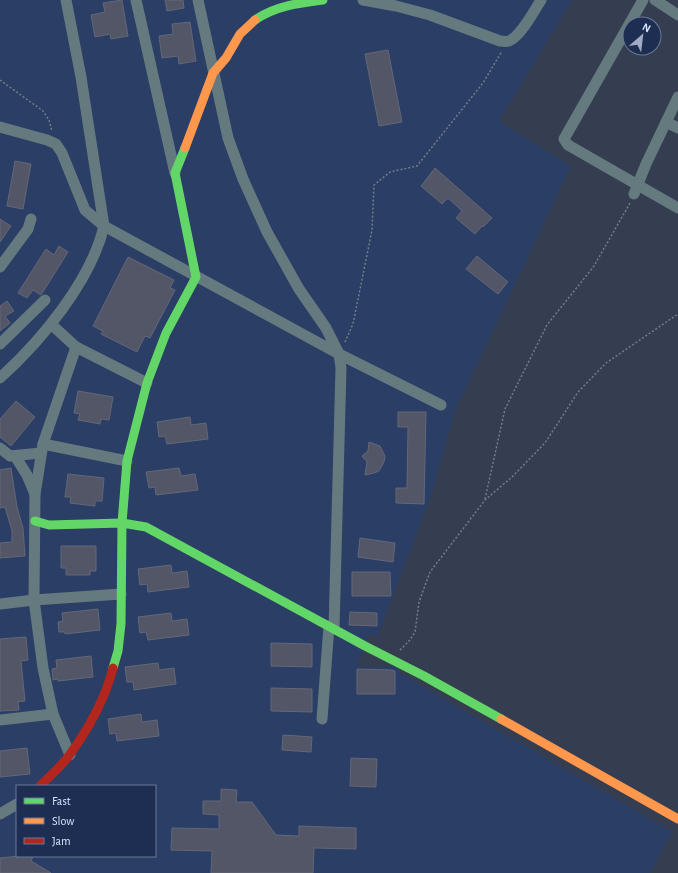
<svg xmlns="http://www.w3.org/2000/svg" width="678" height="873" font-family="'Alegreya Sans',sans-serif">
<style>
.built{fill:#2b3e66;fill-rule:evenodd}
.building{fill:#525667;stroke:#636778}
.lines{fill:none;stroke-linecap:round;stroke-linejoin:round}
.path{stroke:#707f87;stroke-width:1.5;stroke-dasharray:2 2;stroke-linecap:butt}
.street{stroke:#657a7f;stroke-width:11}
.fast{stroke:#63d668;stroke-width:9}
.slow{stroke:#ff974d;stroke-width:9}
.jam{stroke:#b3261e;stroke-width:9}
</style>
<rect width="100%" height="100%" fill="#353e51"/>
<path class="built" d="M0,0H572L499,121L571,166L454,413L432,493L377,637L370,634L358,661L360,662L359,666L398,667L399,669L398,672L672,832L650,873H0ZM17,786H155V856H17Z"/>
<g class="building">
<path d="M122,0L128,36L111,39L110,34L95,37L91,15L105,12L103,3Z"/>
<path d="M165,0H183L184,8L167,11Z"/>
<path d="M190,22L196,61L179,64L178,56L162,58L159,36L173,34L172,24Z"/>
<path d="M388,50L402,122L379,126L365,54Z"/>
<path d="M15,161L31,164L23,209L7,206Z"/>
<path d="M435,168L492,218L483,227L482,226L475,234L456,218L462,211L448,198L442,204L421,186Z"/>
<path d="M0,219L11,226L0,242Z"/>
<path d="M59,246L68,252L41,295L33,290L27,298L18,293L46,249L54,255Z"/>
<path d="M477,256L508,282L498,294L466,269Z"/>
<path d="M128,257L174,280L170,288L175,290L150,338L145,336L137,352L101,334L103,331L93,326Z"/>
<path d="M7,301L14,311L5,316L10,323L0,331V306Z"/>
<path d="M78,391L113,397L109,420L101,419L100,424L78,420L80,414L74,413Z"/>
<path d="M16,401L35,417L11,446L0,437V419Z"/>
<path d="M398,412H426L424,504L396,503V488H407L408,427H398Z"/>
<path d="M190,417L191,425L206,423L208,439L167,444L165,436L159,437L157,422Z"/>
<path d="M369,442L380,446L385,456L384,462L379,471L374,473L365,475L367,462L362,456L368,451Z"/>
<path d="M11,468L17,507L23,528L25,556L0,558V543L12,542V531L5,507L0,508V470Z"/>
<path d="M179,468L181,476L195,474L198,490L156,495L155,487L149,488L146,472Z"/>
<path d="M68,474L104,478L102,501H95V506L70,503L71,497H65Z"/>
<path d="M360,538L395,543L393,562L358,557Z"/>
<path d="M61,546H96V571H90V575H66V568H61Z"/>
<path d="M171,565L172,573L187,571L189,587L148,592L147,584L140,585L138,569Z"/>
<path d="M352,572H390L391,596H352Z"/>
<path d="M98,609L100,630L65,634V632H59L58,622L63,621L62,613Z"/>
<path d="M350,612L377,613V626L349,625Z"/>
<path d="M171,613L172,621L187,619L189,635L148,640L146,632L140,633L138,617Z"/>
<path d="M26,637L28,660L21,661L25,701L18,702L19,710L0,711V639Z"/>
<path d="M271,643L312,644V667L271,666Z"/>
<path d="M91,656L93,677L58,681V679L53,680L52,669L57,668L56,660Z"/>
<path d="M158,663L159,670L174,668L176,684L134,690L133,682H127L125,667Z"/>
<path d="M357,669L392,670L395,671V694H357Z"/>
<path d="M271,688L312,689V712L271,711Z"/>
<path d="M141,714L142,722L157,720L159,736L117,741L116,733L110,734L108,719Z"/>
<path d="M283,735L312,737L311,752L282,750Z"/>
<path d="M27,748L30,774L0,777V751Z"/>
<path d="M351,758L377,759L376,787L350,786Z"/>
<path d="M221,789L237,790L236,802H252L276,835L299,836V826L356,828V849L314,848L313,873H211L212,851L171,850L172,828L219,829V815L203,814V801H221Z"/>
<path d="M20,856H33L31,861L51,873H0V858Z"/>
</g>
<g class="lines">
<g class="path">
<path d="M0,80L43,111L49,120L52,131"/>
<path d="M345,342L353,324L372,230L374,185L390,172L417,166L483,83L502,51"/>
<path d="M485,499L505,409L547,325L594,266L630,203"/>
<path d="M400,650L410,640L415,632L419,602L430,572L485,500L512,477L545,443L578,392L606,363L678,314"/>
</g>
<g class="street">
<path d="M66,0L81,77L104,226L339,354L441,405"/>
<path d="M136,0L175,173"/>
<path d="M198,0L228,138L243,179L267,232L299,289L326,328L339,354L341,368L334,629"/>
<path d="M363,0L396,6L430,15L500,41C503,41 507,42 509,41C521,36 534,11 541,0"/>
<path d="M643,0L564,139L568,145L678,208"/>
<path d="M655,0L678,15"/>
<path d="M666,122L678,128"/>
<path d="M0,127L47,140L56,144L62,153L85,210L104,226C91,281 41,341 0,378"/>
<path d="M634,194L646,164L678,97"/>
<path d="M0,267L28,229L31,219"/>
<path d="M52,325L76,347L147,383"/>
<path d="M0,344L45,300"/>
<path d="M43,444L127,461"/>
<path d="M0,448L10,456L41,453"/>
<path d="M15,456L27,475L35,494"/>
<path d="M0,604L34,600L121,594"/>
<path d="M322,719L329,626"/>
<path d="M0,720L53,714"/>
<path d="M70,755L53,714L43,668L34,600L35,494L43,444L76,347"/>
<path d="M0,814L17,804"/>
</g>
<g class="fast">
<path d="M255,20C275,6 299,3 323,0"/>
<path d="M35,521L49,525L122,523L146,527L365,646L424,676L501,719"/>
<path d="M113,668L118,651L121,624L122,523L127,461L147,383L166,333L196,277L175,173L185,148"/>
</g>
<g class="slow">
<path d="M185,148L213,73L226,58L240,34L255,20"/>
<path d="M501,719L678,819"/>
</g>
<path class="jam" d="M40,786C50,776 62,766 70,754C88,730 106,697 113,668"/>
</g>
<rect x="16" y="785" width="140" height="72" fill="#1e2e53" stroke="#697897"/>
<rect x="24" y="798" width="20" height="6" fill="#63d668" stroke="#697897"/>
<text x="52" y="805" font-size="12" fill="#dae6fe">Fast</text>
<rect x="24" y="818" width="20" height="6" fill="#ff974d" stroke="#697897"/>
<text x="52" y="825" font-size="12" fill="#dae6fe">Slow</text>
<rect x="24" y="838" width="20" height="6" fill="#b3261e" stroke="#697897"/>
<text x="52" y="845" font-size="12" fill="#dae6fe">Jam</text>
<g transform="translate(642 36) rotate(28)"><circle r="19" fill="#1e2e53" stroke="#697897"/>
<path d="M0-3L7 15L0 10L-7 15Z" fill="#a0abc1"/>
<text y="-6" font-size="11" font-weight="bold" text-anchor="middle" fill="#dae6fe">N</text>
</g>
</svg>
